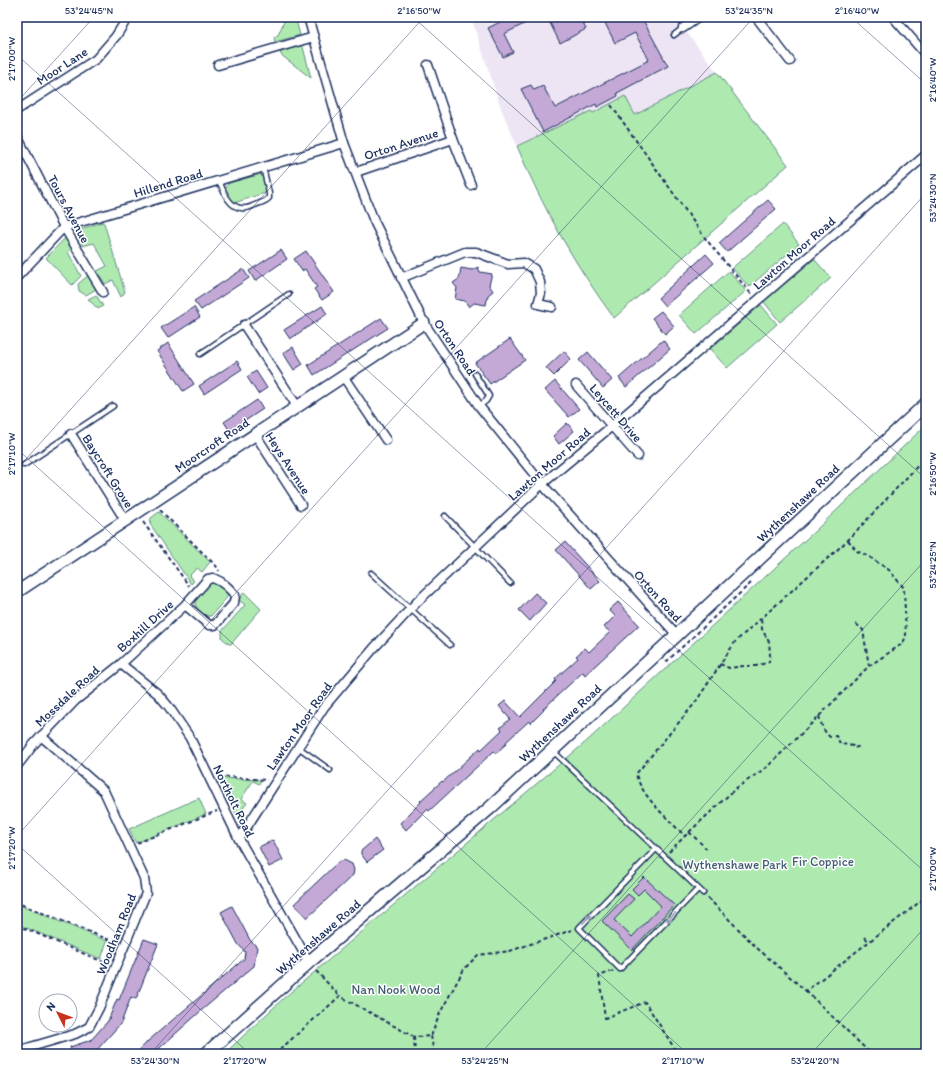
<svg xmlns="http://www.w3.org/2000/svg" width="943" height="1071" font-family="Itim,sans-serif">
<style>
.built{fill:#ede5f3}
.green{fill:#aeeab0;stroke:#648c87}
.building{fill:#c4a9d7;stroke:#1b2f5e}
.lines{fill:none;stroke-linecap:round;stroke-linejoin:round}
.service-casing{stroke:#1b2f5e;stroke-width:7}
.minor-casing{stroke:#1b2f5e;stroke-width:11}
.tertiary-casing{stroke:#1b2f5e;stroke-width:14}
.secondary-casing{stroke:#1b2f5e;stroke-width:15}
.path{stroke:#1b2f5e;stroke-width:2;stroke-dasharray:4 3;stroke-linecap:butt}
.service{stroke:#fff;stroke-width:4}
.minor{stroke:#fff;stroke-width:8}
.tertiary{stroke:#fff;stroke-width:11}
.secondary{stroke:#fff;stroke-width:12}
.oneway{stroke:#8d97ae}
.ticks{fill:none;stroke:#1b2f5e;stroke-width:1;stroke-opacity:0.45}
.labels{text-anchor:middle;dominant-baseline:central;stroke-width:3;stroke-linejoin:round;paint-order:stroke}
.street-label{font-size:13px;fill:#1b2f5e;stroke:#fff}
.park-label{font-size:13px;fill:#405e72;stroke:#fff}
.neatline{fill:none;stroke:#1b2f5e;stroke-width:1.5}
.ticks-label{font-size:10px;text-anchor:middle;fill:#1b2f5e}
</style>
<rect width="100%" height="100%" fill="#fff"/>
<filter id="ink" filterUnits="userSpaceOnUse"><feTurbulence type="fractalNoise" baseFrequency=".025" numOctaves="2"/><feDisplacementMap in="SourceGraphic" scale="8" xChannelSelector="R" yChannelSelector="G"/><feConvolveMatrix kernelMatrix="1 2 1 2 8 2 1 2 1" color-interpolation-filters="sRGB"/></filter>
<g filter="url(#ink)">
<path class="built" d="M471,17H675L788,165L614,318L576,263L528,172L501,108Z"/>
<g class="green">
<path d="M286,17H295L300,35L275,42L274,37L278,35Z"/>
<path d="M302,43L311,78L281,55L280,49Z"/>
<path d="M717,72L788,165L614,318C575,265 542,207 517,146L591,111L593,113L625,96L635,115Z"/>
<path d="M262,174L267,188L265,193L234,203L229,200L225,189L229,183Z"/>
<path d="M102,222L104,223L125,292L121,297L113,280L105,284L97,271L107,266L94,243L83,246L76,232V231Z"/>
<path d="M783,224L799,244L749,287L732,268Z"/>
<path d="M67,236L74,247L68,252L81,276L72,285L46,258Z"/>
<path d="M814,259L831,278L780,322L764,302Z"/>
<path d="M729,271L746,291L696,334L679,315Z"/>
<path d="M90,274L98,288L86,295L79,291L78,284Z"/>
<path d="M96,295L103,306L98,309L88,299Z"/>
<path d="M761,305L777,324L727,368L710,349Z"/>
<path d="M926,425V1054H224L285,997L587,741L816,530Z"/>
<path d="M159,512L210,562L202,572L197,568L189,576L194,581L191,584L150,524L151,518Z"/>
<path d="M212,581C220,584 225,587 228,596L211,616C201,616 196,609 194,600L208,583Z"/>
<path d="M244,592L261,609L231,644H229L222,638V631L245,605L239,600Z"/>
<path d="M220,778L261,780L259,784L253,781L241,799L247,803L239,814H236Z"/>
<path d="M199,798L206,814L136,843L129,829Z"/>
<path d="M19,905L107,941L101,959L17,924V909Z"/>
</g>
<g class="building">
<path d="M510,17H538L504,34L513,52L503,57L488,28Z"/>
<path d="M547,17H579L586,29L560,43Z"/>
<path d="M602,17H648L644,22L668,66L617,93L618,96L597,107L596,104L543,132L521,89L531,85L534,90L543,86L555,108L649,60L635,33L615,43Z"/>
<path d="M768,200L776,209L727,252L719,243Z"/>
<path d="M281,250L287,259L255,281L249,271Z"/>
<path d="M306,251L334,292L322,300L314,289L317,287L305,269L302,271L294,259Z"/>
<path d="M706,254L714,263L665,306L658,298Z"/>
<path d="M478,267L480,272L492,274L489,285L493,291L488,295L486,305L474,303L469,307L465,301L455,299L457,288L453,283L459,279L461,268L472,270Z"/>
<path d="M243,269L249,278L201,310L194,301Z"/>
<path d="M322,306L327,314L290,339L284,330Z"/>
<path d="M194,307L200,317L168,338L161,328Z"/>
<path d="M661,311L674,326L665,334L652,318Z"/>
<path d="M381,318L388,328L314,375L308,365Z"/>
<path d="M510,339L525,360L490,384L475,363Z"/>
<path d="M663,340L670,349L626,387L619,378Z"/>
<path d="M168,343L194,384L183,391L157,351Z"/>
<path d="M293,347L303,364L294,370L283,353Z"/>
<path d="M564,351L571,359L554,376L546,368Z"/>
<path d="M588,352L612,380L603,388L579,360Z"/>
<path d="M237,361L242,369L204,394L199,386Z"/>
<path d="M256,371L267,388L258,394L247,377Z"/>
<path d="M555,381L579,409L569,417L545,390Z"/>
<path d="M257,400L263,409L230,431L224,422Z"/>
<path d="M567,423L574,431L559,444L553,436Z"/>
<path d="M565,542L600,581L591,589L556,550Z"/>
<path d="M535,593L546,603L530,621L519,610Z"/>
<path d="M618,602L639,625L585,675L583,672L543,709L544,710L531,723L529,721L506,742L507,743L496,753L494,751L429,811L427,809L406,830L400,823L421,802L420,801L442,781L443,782L480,748L481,750L502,730L500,728L510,719L499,706L505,701L520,717L556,681L555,679L578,658L576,656L585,648L589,652L610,632L604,627L615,616L609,610Z"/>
<path d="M375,839L383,850L367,862L361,854V851Z"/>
<path d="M273,840L283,860L269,867L259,847Z"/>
<path d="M344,860L352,864L354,870L353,875L307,918L294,904L338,862Z"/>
<path d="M644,877L674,905L632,950L602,921L628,894L634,899L614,920L632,937L661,906L644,889L638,895L632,889Z"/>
<path d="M232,906L250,940L257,947L254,966L202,1010L153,1054H136L148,1041L244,959L245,952L238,944L221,912Z"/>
<path d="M144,939L158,944L136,999L131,997L121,1023L96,1051L88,1054H72L70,1047L91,1040L108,1021L117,999L119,1000Z"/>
</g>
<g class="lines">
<defs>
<g id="service">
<path d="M674,35L683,28"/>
<path d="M219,180C223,191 230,211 246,208C249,208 252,206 255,205C260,203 265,202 269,198V193L263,167"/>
<path d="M200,354L289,294"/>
<path d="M475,374L489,396L486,401L479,406"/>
<path d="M24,465L113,406"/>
<path d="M445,516L510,583"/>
<path d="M371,573L450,645"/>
<path d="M298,747L330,770"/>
<path d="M553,751L703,893"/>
<path d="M656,849L579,928L620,969L698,889"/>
</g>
<g id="minor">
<path d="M308,17L344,143L374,221L424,323L479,406L542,484L677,635"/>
<path d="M756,17L790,61"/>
<path d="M893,17L926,55"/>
<path d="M683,28L699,17"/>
<path d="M218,65L314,37"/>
<path d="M428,65L453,139L471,185"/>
<path d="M17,110L96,59L116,36L128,17"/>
<path d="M17,136L64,227L103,292"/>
<path d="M356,172L453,139"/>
<path d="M17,277L64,227L344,143"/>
<path d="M401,278L465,252H476L508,264L524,263L534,269L540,282L541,293L538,304L552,307"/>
<path d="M244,325L297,406"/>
<path d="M343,376L386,440"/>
<path d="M576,385L638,456"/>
<path d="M71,434L125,520"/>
<path d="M255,434L301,505"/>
<path d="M121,664L158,694L169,707L190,738L239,839L309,962"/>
<path d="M17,766L34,744L75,701L121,664L185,605L208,579L213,578C223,582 228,587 235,595L234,603L215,625H209L185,605"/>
<path d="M239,839L324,707L374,648L417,602L542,484L612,426L926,155"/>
<path d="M17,1051L75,1034L89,1027L99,1008L146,893L144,878L104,791L41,736"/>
</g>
<path id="tertiary" d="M17,592L424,323"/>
<path id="secondary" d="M206,1054L309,962L490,808L926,404"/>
</defs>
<use href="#service" class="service-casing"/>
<use href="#minor" class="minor-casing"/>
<use href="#tertiary" class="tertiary-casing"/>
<use href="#secondary" class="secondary-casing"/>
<g class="path">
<path d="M611,105L705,238L752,295"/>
<path d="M160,510L218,568L219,571"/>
<path d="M143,522L189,586"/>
<path d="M848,540L857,551L868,556L889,570L904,588L906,637L902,644L869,666L804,731L767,767L735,789L685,836C669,820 641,796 636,774L695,703L735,642L848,540L926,457"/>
<path d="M856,624L863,630L869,666"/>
<path d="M666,662L752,582"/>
<path d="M720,664L729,668L744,666H756L769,662L770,653L769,642L762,629L761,618"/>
<path d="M819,716C821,724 824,732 830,737L836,736L841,745L843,744L853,746L854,748L861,746"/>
<path d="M218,776L267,780"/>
<path d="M689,832L707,849"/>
<path d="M137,843L217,811"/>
<path d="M669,852L685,836"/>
<path d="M708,898L757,948L806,991L926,897"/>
<path d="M17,906L18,903L117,943"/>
<path d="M17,925L108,964"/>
<path d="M865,937L869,942"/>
<path d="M316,971L340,996"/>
<path d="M613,971L599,976L605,1018L645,1002L678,1054"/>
<path d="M806,991L871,1054"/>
<path d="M431,1036L434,1054"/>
<path d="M414,1037L415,1054"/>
<path d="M275,1054L340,996L414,1037L431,1036L440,1013L464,969L478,955L510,951L572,930"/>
</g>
<use href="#service" class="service"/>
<use href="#minor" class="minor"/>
<use href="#tertiary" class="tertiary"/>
<use href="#secondary" class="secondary"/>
</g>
<defs><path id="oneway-shaft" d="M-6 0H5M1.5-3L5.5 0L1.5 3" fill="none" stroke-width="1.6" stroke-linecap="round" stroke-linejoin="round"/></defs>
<g class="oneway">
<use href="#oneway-shaft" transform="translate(671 917) rotate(134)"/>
<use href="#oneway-shaft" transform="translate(587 919) rotate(-46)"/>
</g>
</g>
<path class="ticks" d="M413,17L926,479M851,17L926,84M17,55L926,873M17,102L94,17M17,449L688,1054M17,469L424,17M17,836L754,17M17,844L250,1054M150,1054L926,193M480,1054L926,559M811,1054L926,926"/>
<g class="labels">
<g class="street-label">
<text transform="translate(62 66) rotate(-33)">Moor Lane</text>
<text transform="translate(401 144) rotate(-18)">Orton Avenue</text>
<text transform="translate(168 183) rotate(-17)">Hillend Road</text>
<text transform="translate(69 209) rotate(62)">Tours Avenue</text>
<text transform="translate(794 253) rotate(-41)">Lawton Moor Road</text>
<text transform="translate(455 347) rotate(56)">Orton Road</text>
<text transform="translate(616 413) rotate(49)">Leycett Drive</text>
<text transform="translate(212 445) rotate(-34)">Moorcroft Road</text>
<text transform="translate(288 463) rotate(57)">Heys Avenue</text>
<text transform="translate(549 464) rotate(-41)">Lawton Moor Road</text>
<text transform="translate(108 471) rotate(58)">Baycroft Grove</text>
<text transform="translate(798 503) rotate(-43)">Wythenshawe Road</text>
<text transform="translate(658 596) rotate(48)">Orton Road</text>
<text transform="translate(145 626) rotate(-42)">Boxhill Drive</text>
<text transform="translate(67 696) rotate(-43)">Mossdale Road</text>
<text transform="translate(560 723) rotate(-43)">Wythenshawe Road</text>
<text transform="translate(299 726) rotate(-55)">Lawton Moor Road</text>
<text transform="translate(234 801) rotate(64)">Northolt Road</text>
<text transform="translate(116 934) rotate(-68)">Woodham Road</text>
<text transform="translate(318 937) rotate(-41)">Wythenshawe Road</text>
</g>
<g class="park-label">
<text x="823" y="861">Fir Coppice</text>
<text x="735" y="864">Wythenshawe Park</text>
<text x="396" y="989">Nan Nook Wood</text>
</g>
</g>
<rect width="943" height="1071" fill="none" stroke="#fff" stroke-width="44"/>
<g transform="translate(58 1013) rotate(312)"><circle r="19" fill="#ffffff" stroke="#a4acbf"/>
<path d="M0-3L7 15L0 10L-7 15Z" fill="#c8321e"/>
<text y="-6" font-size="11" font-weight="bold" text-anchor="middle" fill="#1b2f5e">N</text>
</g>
<rect x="22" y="22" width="899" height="1027" class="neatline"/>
<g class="ticks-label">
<text x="89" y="14">53°24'45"N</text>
<text x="419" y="14">2°16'50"W</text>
<text x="749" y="14">53°24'35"N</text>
<text x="857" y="14">2°16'40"W</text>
<text transform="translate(11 59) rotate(-90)" y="4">2°17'00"W</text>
<text transform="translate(932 80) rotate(-90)" y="4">2°16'40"W</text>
<text transform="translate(932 198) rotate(-90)" y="4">53°24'30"N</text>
<text transform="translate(11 454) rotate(-90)" y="4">2°17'10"W</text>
<text transform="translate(932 474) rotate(-90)" y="4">2°16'50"W</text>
<text transform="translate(932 565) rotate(-90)" y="4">53°24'25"N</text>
<text transform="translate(11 848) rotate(-90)" y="4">2°17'20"W</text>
<text transform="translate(932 869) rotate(-90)" y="4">2°17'00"W</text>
<text x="155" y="1064">53°24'30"N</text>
<text x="245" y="1064">2°17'20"W</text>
<text x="485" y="1064">53°24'25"N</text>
<text x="683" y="1064">2°17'10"W</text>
<text x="815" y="1064">53°24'20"N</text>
</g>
</svg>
